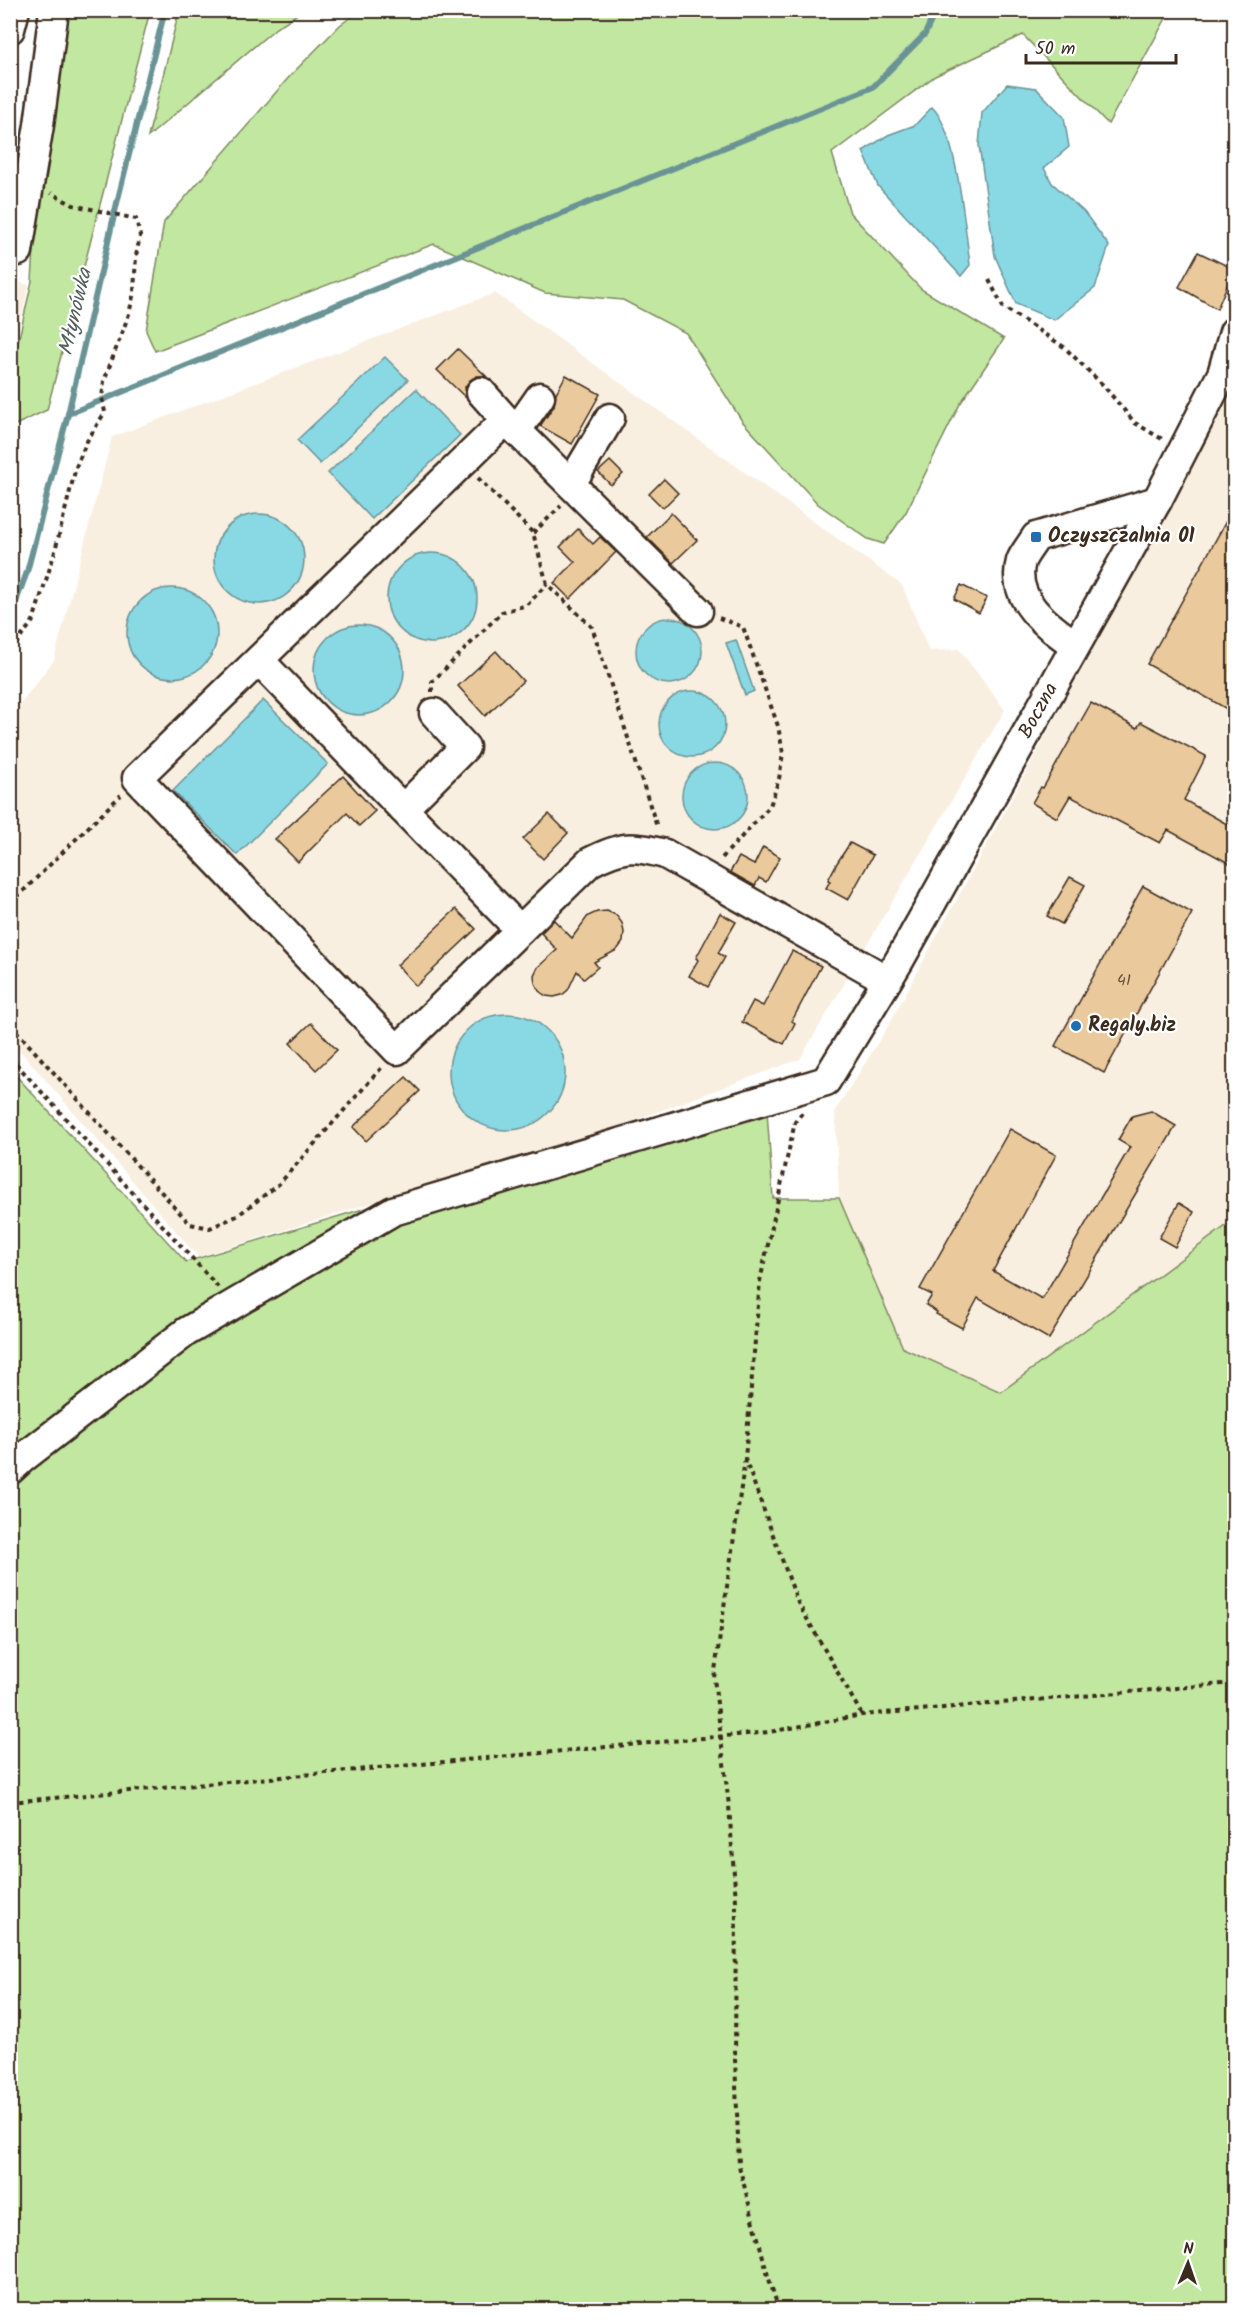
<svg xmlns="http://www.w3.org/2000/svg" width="1245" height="2320" font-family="Kalam,sans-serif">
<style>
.built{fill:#f9efe1}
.green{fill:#c2e7a1;stroke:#7e8860;stroke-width:1.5}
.water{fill:#89d9e5;stroke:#6a9395;stroke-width:1.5}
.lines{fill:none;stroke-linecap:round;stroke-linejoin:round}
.stream{stroke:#6a9395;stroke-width:6}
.building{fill:#eaca9c;stroke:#3b2a1e;stroke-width:1.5}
.minor-casing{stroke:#3b2a1e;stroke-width:33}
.path{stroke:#3b2a1e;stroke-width:4;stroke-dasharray:4.5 4.5;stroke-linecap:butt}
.minor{stroke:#fff;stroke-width:28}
.poi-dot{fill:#1f6fb2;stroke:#fff;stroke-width:2}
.labels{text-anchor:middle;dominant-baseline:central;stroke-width:4.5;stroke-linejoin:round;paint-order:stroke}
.number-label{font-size:16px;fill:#67523e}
.poi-label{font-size:20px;font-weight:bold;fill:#3b2a1e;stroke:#fff;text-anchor:start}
.street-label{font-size:20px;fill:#3b2a1e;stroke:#fff}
.water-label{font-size:21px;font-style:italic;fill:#525f5a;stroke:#fff}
</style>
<rect width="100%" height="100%" fill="#fff"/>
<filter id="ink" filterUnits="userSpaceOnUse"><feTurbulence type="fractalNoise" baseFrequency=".0167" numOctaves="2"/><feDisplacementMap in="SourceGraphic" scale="12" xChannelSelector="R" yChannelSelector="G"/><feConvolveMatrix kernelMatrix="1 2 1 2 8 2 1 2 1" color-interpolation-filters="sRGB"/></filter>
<g filter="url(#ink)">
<g class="built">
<path d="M11,280L29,285L11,359Z"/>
<path d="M495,293L902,585L929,651L959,649L1005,710L800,1059L616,1127L198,1257L11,1040L10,717L54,660L112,437Z"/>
<path d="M1234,389V1220L1001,1392L903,1348L839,1198L835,1111L887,1028Z"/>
</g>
<g class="green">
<path d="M361,10H1170V11L1108,124L1023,35L935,76L832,153L850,213L921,289L1004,339L960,404L906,512L884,544L868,539L818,504L742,421L686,333L623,300L545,293L434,244L155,351L146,331L164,222L290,76L340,25Z"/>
<path d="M59,11H150L47,410L11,427V373L32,281L40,155Z"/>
<path d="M179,11H302L276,28L148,137Z"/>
<path d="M10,1069L186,1262L383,1203L767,1111L773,1198H839L903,1348L1001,1392L1234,1220V2309H11Z"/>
</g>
<g class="water">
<path d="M1007,84L1036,88L1064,117L1069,147L1044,168L1052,183L1084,212L1109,246L1095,288L1054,320L1016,304L995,256L979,145L982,113Z"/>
<path d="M932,107C957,130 965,228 970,265L961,276L878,186L863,151L888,135L915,125Z"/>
<path d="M385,357L408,380L320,464L297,440Z"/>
<path d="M416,389L460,435L372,519L328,473Z"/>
<circle cx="259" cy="559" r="45"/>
<circle cx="432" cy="598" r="45"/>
<circle cx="172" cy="633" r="45"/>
<circle cx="669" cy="651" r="33"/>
<circle cx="359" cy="670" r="45"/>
<path d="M736,640L754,691L745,695L726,643Z"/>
<circle cx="692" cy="724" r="33"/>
<path d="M263,700L328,764L237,855L173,791Z"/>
<circle cx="715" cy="796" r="33"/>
<circle cx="507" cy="1072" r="58"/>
</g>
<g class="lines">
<g class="stream">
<path d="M68,414L873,87L925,34L936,10"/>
<path d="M10,618L27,572L68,414L117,203L165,10"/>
</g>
</g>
<g class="building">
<path d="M1198,252L1234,269L1217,309L1179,287Z"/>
<path d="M458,349L486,376H477L470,380L465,387L467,399L437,370Z"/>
<path d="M566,375L600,394L572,444L540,426L554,406L556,393Z"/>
<path d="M610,461L623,474L611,485L598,472Z"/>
<path d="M664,479L678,493L663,508L649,494Z"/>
<path d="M1234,507V713L1147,664Z"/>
<path d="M671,513L697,540L673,563L647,537Z"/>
<path d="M578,529L593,544L600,537L616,552L570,599L554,583L575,562L560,547Z"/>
<path d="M961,585L987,598L979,613L954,599Z"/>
<path d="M496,651L523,681L485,716L458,686Z"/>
<path d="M1091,703L1137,728L1141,722L1206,756L1184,800L1234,828V866L1168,830L1160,843L1070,796L1057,818L1032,803L1041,787L1043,788Z"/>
<path d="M343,776L375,811L359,826L347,813L298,862L275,839Z"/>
<path d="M549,814L568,833L543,859L523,839Z"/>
<path d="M850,843L873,855L848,900L826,888L830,881L828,880L837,863Z"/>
<path d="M763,847L780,857L766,882L759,878L755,886L730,872L739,857L754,865Z"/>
<path d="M1070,877L1085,885L1062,924L1047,916Z"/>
<path d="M1143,886L1192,913L1104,1073L1055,1046Z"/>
<path d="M456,909L476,929L416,986L397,965Z"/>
<path d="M607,911L616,915L622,923L624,932L623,942L617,950L594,962L598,967L584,979L577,971L568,990L562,995L554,997L546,996L539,991L535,983L534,975L538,967L557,950L541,933L554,920L572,938L588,916L597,912Z"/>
<path d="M720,913L736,922L718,953L725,957L708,987L689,976L698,960L696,958Z"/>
<path d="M792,951L821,966L792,1021L795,1023L784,1044L742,1022L753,1001L763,1006Z"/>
<path d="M311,1023L337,1050L316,1070L290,1043Z"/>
<path d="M406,1077L420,1091L366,1141L353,1127Z"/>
<path d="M1151,1111L1176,1126L1049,1339L978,1298L962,1328L936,1314L937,1312L926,1305L932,1295L920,1289L1010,1129L1056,1155L993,1271L1042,1299L1130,1147L1118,1140L1132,1116Z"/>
<path d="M1179,1203L1194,1212L1175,1247L1159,1238Z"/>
</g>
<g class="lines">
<defs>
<g id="minor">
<path d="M10,29L15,10"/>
<path d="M10,251H18L39,125L54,10"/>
<path d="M481,392L506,420"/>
<path d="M517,430L540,397"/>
<path d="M571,484L610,418"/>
<path d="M698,611L506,420L137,778L397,1050L590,862C621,846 632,845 665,854L887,980"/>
<path d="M1075,645C1048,626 1010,600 1021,561C1024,553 1032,544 1036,537L1157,501"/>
<path d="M259,660L520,930"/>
<path d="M403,809L465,747L434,713"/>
<path d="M10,1470L23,1458L186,1332L393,1211L826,1081L899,961L1157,501L1222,374L1234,332"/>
</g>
</defs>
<use href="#minor" class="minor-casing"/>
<g class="path">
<path d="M989,280L1003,307L1064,347L1102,384L1135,423L1162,439"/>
<path d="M478,478L533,533L547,584L592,627L657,827"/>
<path d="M533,533L561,506"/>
<path d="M719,618L743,627L778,726L783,753L779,779L770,806L720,860"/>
<path d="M10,652L33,621L54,555L76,467L87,441L105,412L102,398L104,381L129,314L134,292L136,256L140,236L136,219L73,205L51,193"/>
<path d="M432,692V682L502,612L527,605L547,584"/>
<path d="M10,904L121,795"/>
<path d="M10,1024L190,1224L210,1228L237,1216L279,1184L383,1066"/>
<path d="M10,1057L219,1288"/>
<path d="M802,1113L795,1122L760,1281L745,1459L798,1603L862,1715"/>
<path d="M745,1459L714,1678L729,1806L736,1901L735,2058L739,2166L768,2276L779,2310"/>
<path d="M10,1802L769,1732L862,1715L1234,1683"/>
</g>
<use href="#minor" class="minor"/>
</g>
</g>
<g class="poi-dot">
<rect x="1030" y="531" width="12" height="12" rx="3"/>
<circle cx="1076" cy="1026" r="6"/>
</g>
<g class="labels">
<g class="number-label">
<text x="1124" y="980">41</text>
</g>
<g class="poi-label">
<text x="1048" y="537">Oczyszczalnia 01</text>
<text x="1088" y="1026">Regaly.biz</text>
</g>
<g class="street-label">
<text transform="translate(1039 711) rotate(-61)">Boczna</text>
</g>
<g class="water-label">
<text transform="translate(76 312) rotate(-77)">Młynówka</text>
</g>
</g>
<rect width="1245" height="2320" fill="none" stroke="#fff" stroke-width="36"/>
<rect x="18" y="18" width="1209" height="2284" fill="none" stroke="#3b2a1e" stroke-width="2" filter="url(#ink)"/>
<g transform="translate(1188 2263) rotate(2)" stroke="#ffffff" stroke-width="4.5" paint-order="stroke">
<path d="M0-4.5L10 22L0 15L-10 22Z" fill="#3b2a1e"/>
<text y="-9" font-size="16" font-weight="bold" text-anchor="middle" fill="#3b2a1e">N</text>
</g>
<path d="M1026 54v9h150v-9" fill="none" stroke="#3b2a1e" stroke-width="3"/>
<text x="1035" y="54" font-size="18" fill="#3b2a1e" stroke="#ffffff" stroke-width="4.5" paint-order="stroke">50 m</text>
</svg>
